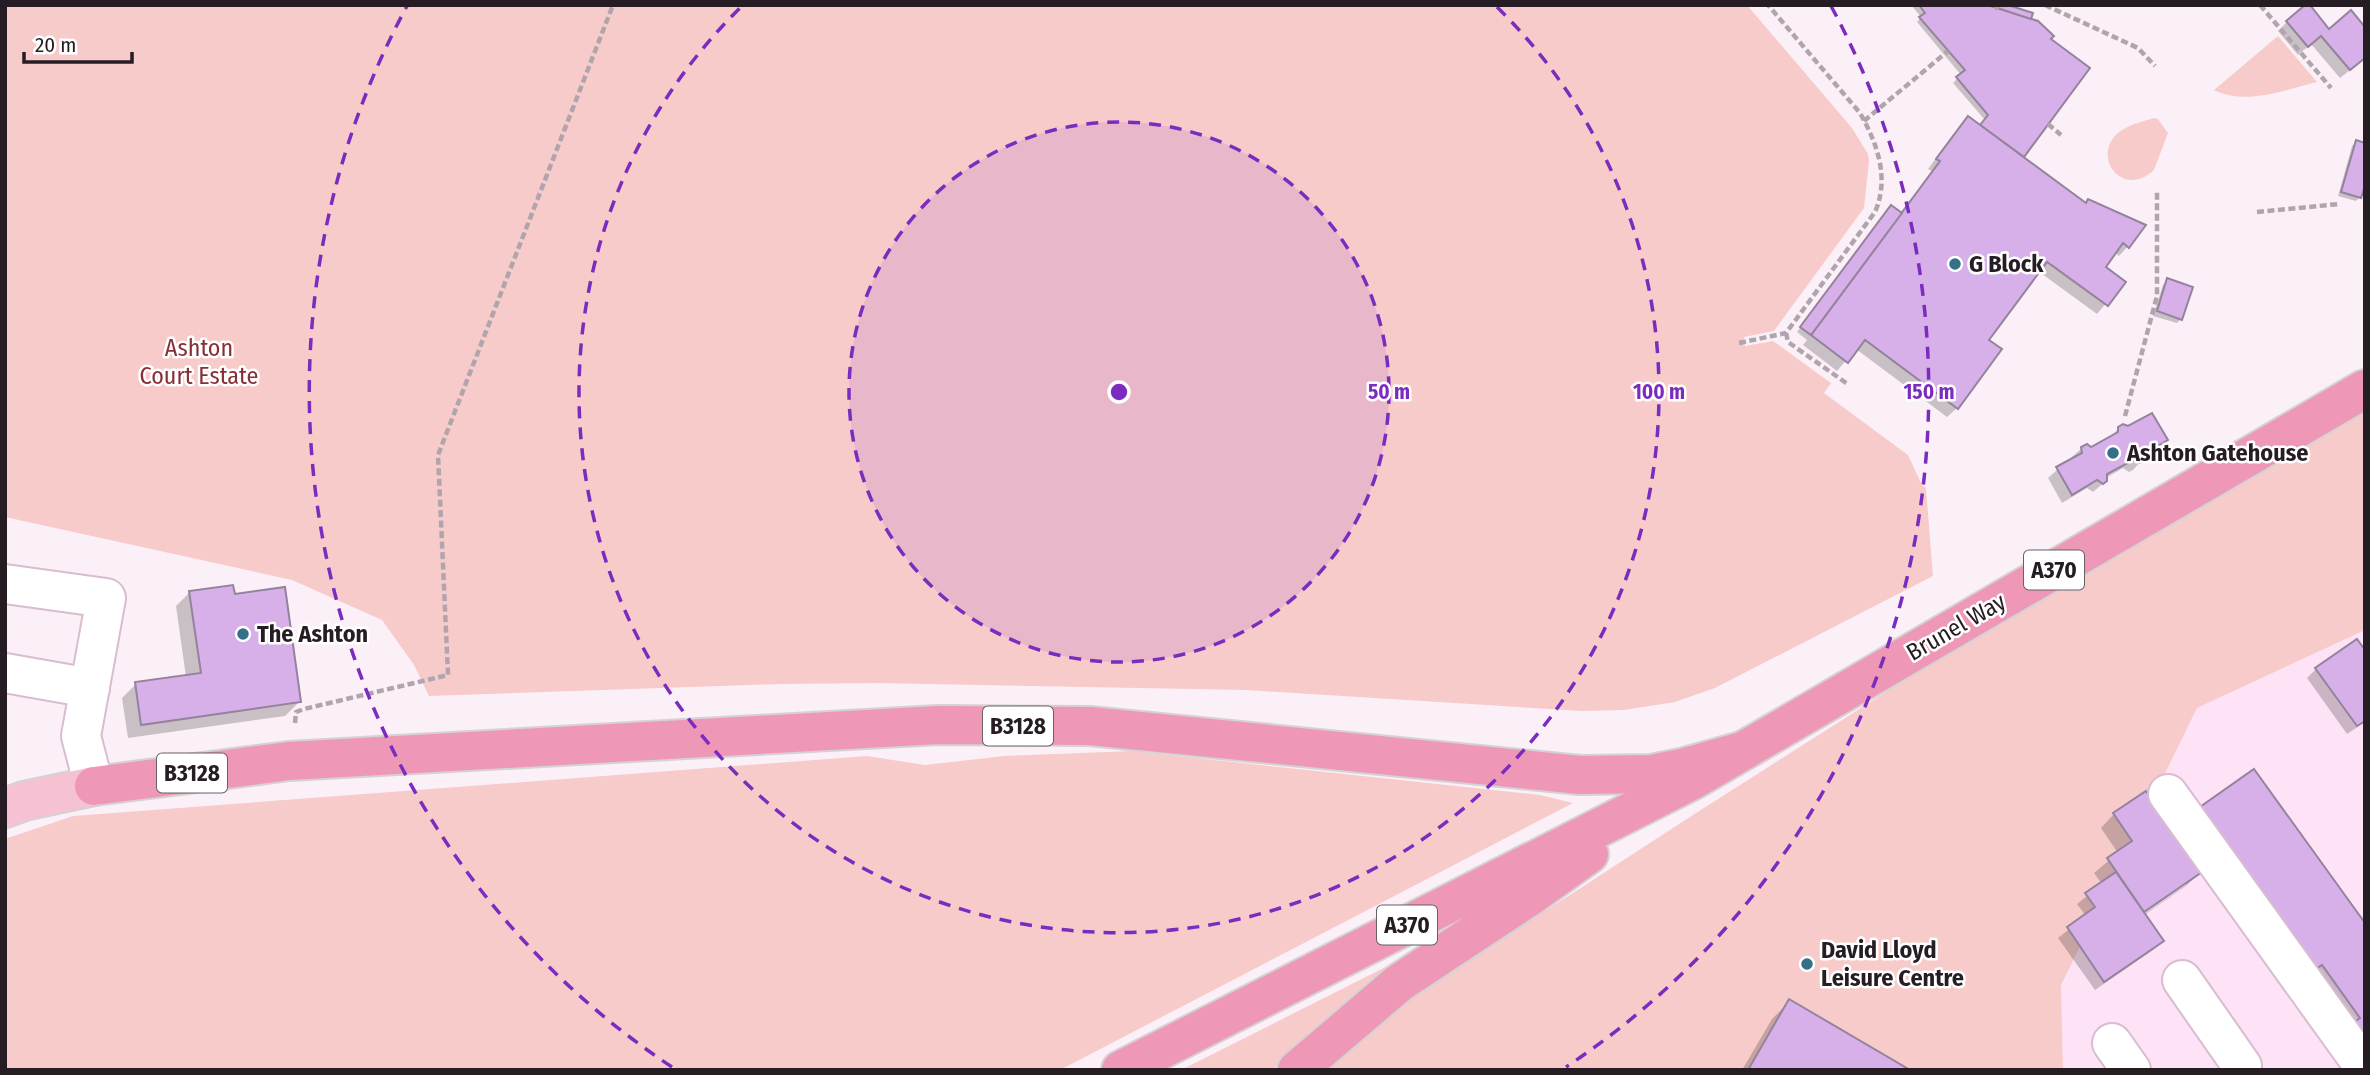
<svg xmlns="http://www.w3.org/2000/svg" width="2370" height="1075" font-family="'Fira Sans Condensed',sans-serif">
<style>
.built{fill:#fee2f6}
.green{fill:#f8cbcb}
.shadow{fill:#0003;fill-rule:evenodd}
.building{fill:#d7b0ea;stroke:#94839c;stroke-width:2}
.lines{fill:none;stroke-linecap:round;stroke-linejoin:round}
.minor-casing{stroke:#d8bcd0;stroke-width:42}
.major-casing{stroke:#d4d2d3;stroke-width:42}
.highway-casing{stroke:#d4d2d3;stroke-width:42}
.path{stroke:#b0a5ac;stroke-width:4.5;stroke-dasharray:7 3.5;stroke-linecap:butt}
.minor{stroke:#fff;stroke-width:38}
.major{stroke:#f5c1d3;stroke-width:38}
.highway{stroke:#ef97b6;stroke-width:38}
.ring{fill:none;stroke:#7b2cbf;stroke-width:3.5;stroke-dasharray:12 9}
.poi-dot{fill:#366f88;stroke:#fff;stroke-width:2.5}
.labels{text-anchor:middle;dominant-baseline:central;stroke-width:5;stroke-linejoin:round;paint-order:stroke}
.shield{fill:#fff;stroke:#676065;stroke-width:2}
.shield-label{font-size:23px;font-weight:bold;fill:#261c23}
.poi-label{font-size:24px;font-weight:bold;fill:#261c23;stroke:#fff;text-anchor:start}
.park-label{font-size:24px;fill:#862f36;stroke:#fff}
.street-label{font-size:24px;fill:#261c23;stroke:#fff}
.centre{fill:#7b2cbf;stroke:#fff;stroke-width:3.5}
.ring-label{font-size:21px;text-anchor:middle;font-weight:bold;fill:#7b2cbf;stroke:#fff;stroke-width:5;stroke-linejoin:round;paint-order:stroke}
</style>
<rect width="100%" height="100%" fill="#fcf0f8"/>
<path class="built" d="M2365,630V1070H2063L2061,985L2108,878L2197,708Z"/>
<g class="green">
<path d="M5,5H1747L1852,128L1868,154L1869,161L1864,208L1774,331L1744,337L1745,346L1773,341L1831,383L1824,393L1908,455L1922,485L1926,488L1933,576L1715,688L1675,702L1624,710L1582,711L1246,690L877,683L782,684L429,696L414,665L382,620L292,580L5,517Z"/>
<path d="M2278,36L2317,82C2284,90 2246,106 2214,90Z"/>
<path d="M2154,118L2158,119L2168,133L2154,170C2121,201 2088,152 2122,130C2131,124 2144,121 2154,118Z"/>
<path d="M2365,406V630L2197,708L2061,985L2063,1070H1327L1408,1000L1696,813L1993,624Z"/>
<path d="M1131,751L1540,795L1573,803L1060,1070H5V839L73,816L867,756L925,765L1004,756Z"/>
<path d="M1463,928L1364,998L1272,1070H1181Z"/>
</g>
<g class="shadow">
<path d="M1911,5H2002L2029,20L2049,40L2088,68L2021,157L2128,246L2119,256L2114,252L2103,267L2123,283L2097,314L2038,271L1987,340L1957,408L1947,417L1856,349L1837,371L1803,345L1807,340L1797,332L1887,211L1901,214L1932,171L1928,169L1959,127L1968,118L1980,127L1985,120L1953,83L1961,75L1917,22L1921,17Z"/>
<path d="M2287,22L2329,31L2365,58L2340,78L2311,44L2298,55L2278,31Z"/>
<path d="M2356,142L2360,197L2356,201L2338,196L2352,146Z"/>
<path d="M2168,281L2181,319L2177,323L2153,316L2163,285Z"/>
<path d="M2119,428L2165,440L2156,449L2142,457V460L2133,470L2129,472L2123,468L2106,478V481L2093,492L2087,488L2062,503L2048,478L2082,448L2091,449L2109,438Z"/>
<path d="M190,592L233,596L299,702L285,716L128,738L122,698L136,684L186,677L176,606Z"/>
<path d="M2365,653V722L2347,734L2307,678L2316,669Z"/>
<path d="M2114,814L2365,926V1070L2201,871L2186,886L2144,915L2162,941L2153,950L2095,990L2058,938L2086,916L2077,904L2102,884L2094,873L2118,853L2101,828ZM2186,880V885L2138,918L2136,915Z"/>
<path d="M1790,1001L1906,1070H1742L1772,1019Z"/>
</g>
<g class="building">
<path d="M1919,5H1988L2038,21L2054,36L2051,39L2090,68L2024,157L1980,125L1988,115L1956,77L1965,70L1919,17L1925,13Z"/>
<path d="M1988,5H2008L2033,13L2031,19Z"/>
<path d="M2305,5H2310L2329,29L2351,10L2365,27V58L2350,70L2321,36L2308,47L2286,21Z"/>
<path d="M1968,116L2086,203L2088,199L2146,225L2129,248L2123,243L2106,267L2126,282L2108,306L2047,262L1989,340L2002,349L1958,409L1865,340L1848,363L1811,335L1940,161L1936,159Z"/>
<path d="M2356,140L2365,143V186L2361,198L2341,192Z"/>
<path d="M1891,205L1902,213L1811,335L1800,327Z"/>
<path d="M2167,278L2193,287L2182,320L2157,311Z"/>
<path d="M2152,413L2168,440L2144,454V461L2140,463L2133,460L2107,474V481L2103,484L2097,480L2072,495L2056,467L2082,453L2081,447L2087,444L2091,447L2118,432V427L2123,424L2128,426Z"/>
<path d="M233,585L235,594L285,587L301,702L141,725L135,682L201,673L189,591Z"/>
<path d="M2357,639L2365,650V721L2357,726L2315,668Z"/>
<path d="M2254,769L2365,923V1049L2349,1026L2360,1018L2322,965L2306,976L2190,814Z"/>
<path d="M2146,791L2202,872L2144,912L2107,858L2132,841L2113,813Z"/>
<path d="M2116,872L2164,941L2104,982L2067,927L2095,907L2085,893Z"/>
<path d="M1789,999L1910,1070H1748Z"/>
</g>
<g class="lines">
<defs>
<g id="minor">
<path d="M5,584L106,598L81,736L94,786"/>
<path d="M5,673L90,688"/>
<path d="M2168,794L2365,1068"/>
<path d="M2182,980L2242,1066V1070"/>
<path d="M2112,1043L2131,1070"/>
</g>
<path id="major" d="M5,808L24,801L94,786"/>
<g id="highway">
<path d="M94,786L289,761L938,725L1090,726L1580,775L1651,774L1685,767L1742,751"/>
<path d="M1121,1070L1693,780L2365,389"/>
<path d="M1297,1070L1399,983L1529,897L1589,854"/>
</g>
</defs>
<use href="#minor" class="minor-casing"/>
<use href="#major" class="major-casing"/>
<use href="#highway" class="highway-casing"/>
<g class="path">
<path d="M2045,5L2138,48L2155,66"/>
<path d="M2260,5L2331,88"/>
<path d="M1995,9L2000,5"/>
<path d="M1864,121L1948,51"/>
<path d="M2048,124L2061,135"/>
<path d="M2257,212L2339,204"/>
<path d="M1786,333L1788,342L1849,385"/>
<path d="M1739,343L1786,333L1875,212C1890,178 1877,143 1860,113L1768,5"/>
<path d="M2125,416L2157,296V192"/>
<path d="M295,723L296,712L304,709L448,675L438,455L613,5"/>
</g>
<use href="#minor" class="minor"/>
<use href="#major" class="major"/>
<use href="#highway" class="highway"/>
</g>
<circle cx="1119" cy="392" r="270" fill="#7b2cbf" fill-opacity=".12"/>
<g class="ring">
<circle cx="1119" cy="392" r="270"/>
<path d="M1497 7A540 540 0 1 1 741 7"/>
<path d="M672 1067A810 810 0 0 1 407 6M1831 6A810 810 0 0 1 1566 1067"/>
</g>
<g class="poi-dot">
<circle cx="1955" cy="264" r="7"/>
<circle cx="2113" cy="453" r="7"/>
<circle cx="243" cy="634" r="7"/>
<circle cx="1807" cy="964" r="7"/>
</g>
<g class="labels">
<g class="shield">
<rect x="2024" y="550.5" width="60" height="39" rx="5"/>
<rect x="983" y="706.5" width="70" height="39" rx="5"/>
<rect x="157" y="753.5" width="70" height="39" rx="5"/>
<rect x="1377" y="905.5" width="60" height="39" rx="5"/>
</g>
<g class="shield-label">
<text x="2054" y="570">A370</text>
<text x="1018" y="726">B3128</text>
<text x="192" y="773">B3128</text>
<text x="1407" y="925">A370</text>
</g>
<g class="poi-label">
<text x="1969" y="264">G Block</text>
<text x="2127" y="453">Ashton Gatehouse</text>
<text x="257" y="634">The Ashton</text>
<text x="1821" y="950">David Lloyd<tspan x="1821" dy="28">Leisure Centre</tspan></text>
</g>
<g class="park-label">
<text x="199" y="348">Ashton<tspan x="199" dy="28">Court Estate</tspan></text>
</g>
<g class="street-label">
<text transform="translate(1956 627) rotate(-30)">Brunel Way</text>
</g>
</g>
<circle cx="1119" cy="392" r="10" class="centre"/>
<g class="ring-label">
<text x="1389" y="399">50 m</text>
<text x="1659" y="399">100 m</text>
<text x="1929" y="399">150 m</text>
</g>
<rect width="2370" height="1075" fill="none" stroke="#261c23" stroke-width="14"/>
<path d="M24 52v10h108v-10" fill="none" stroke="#261c23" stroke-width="3.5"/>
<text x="35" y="52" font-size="21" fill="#261c23" stroke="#ffffff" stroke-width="5" paint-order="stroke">20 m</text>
</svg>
